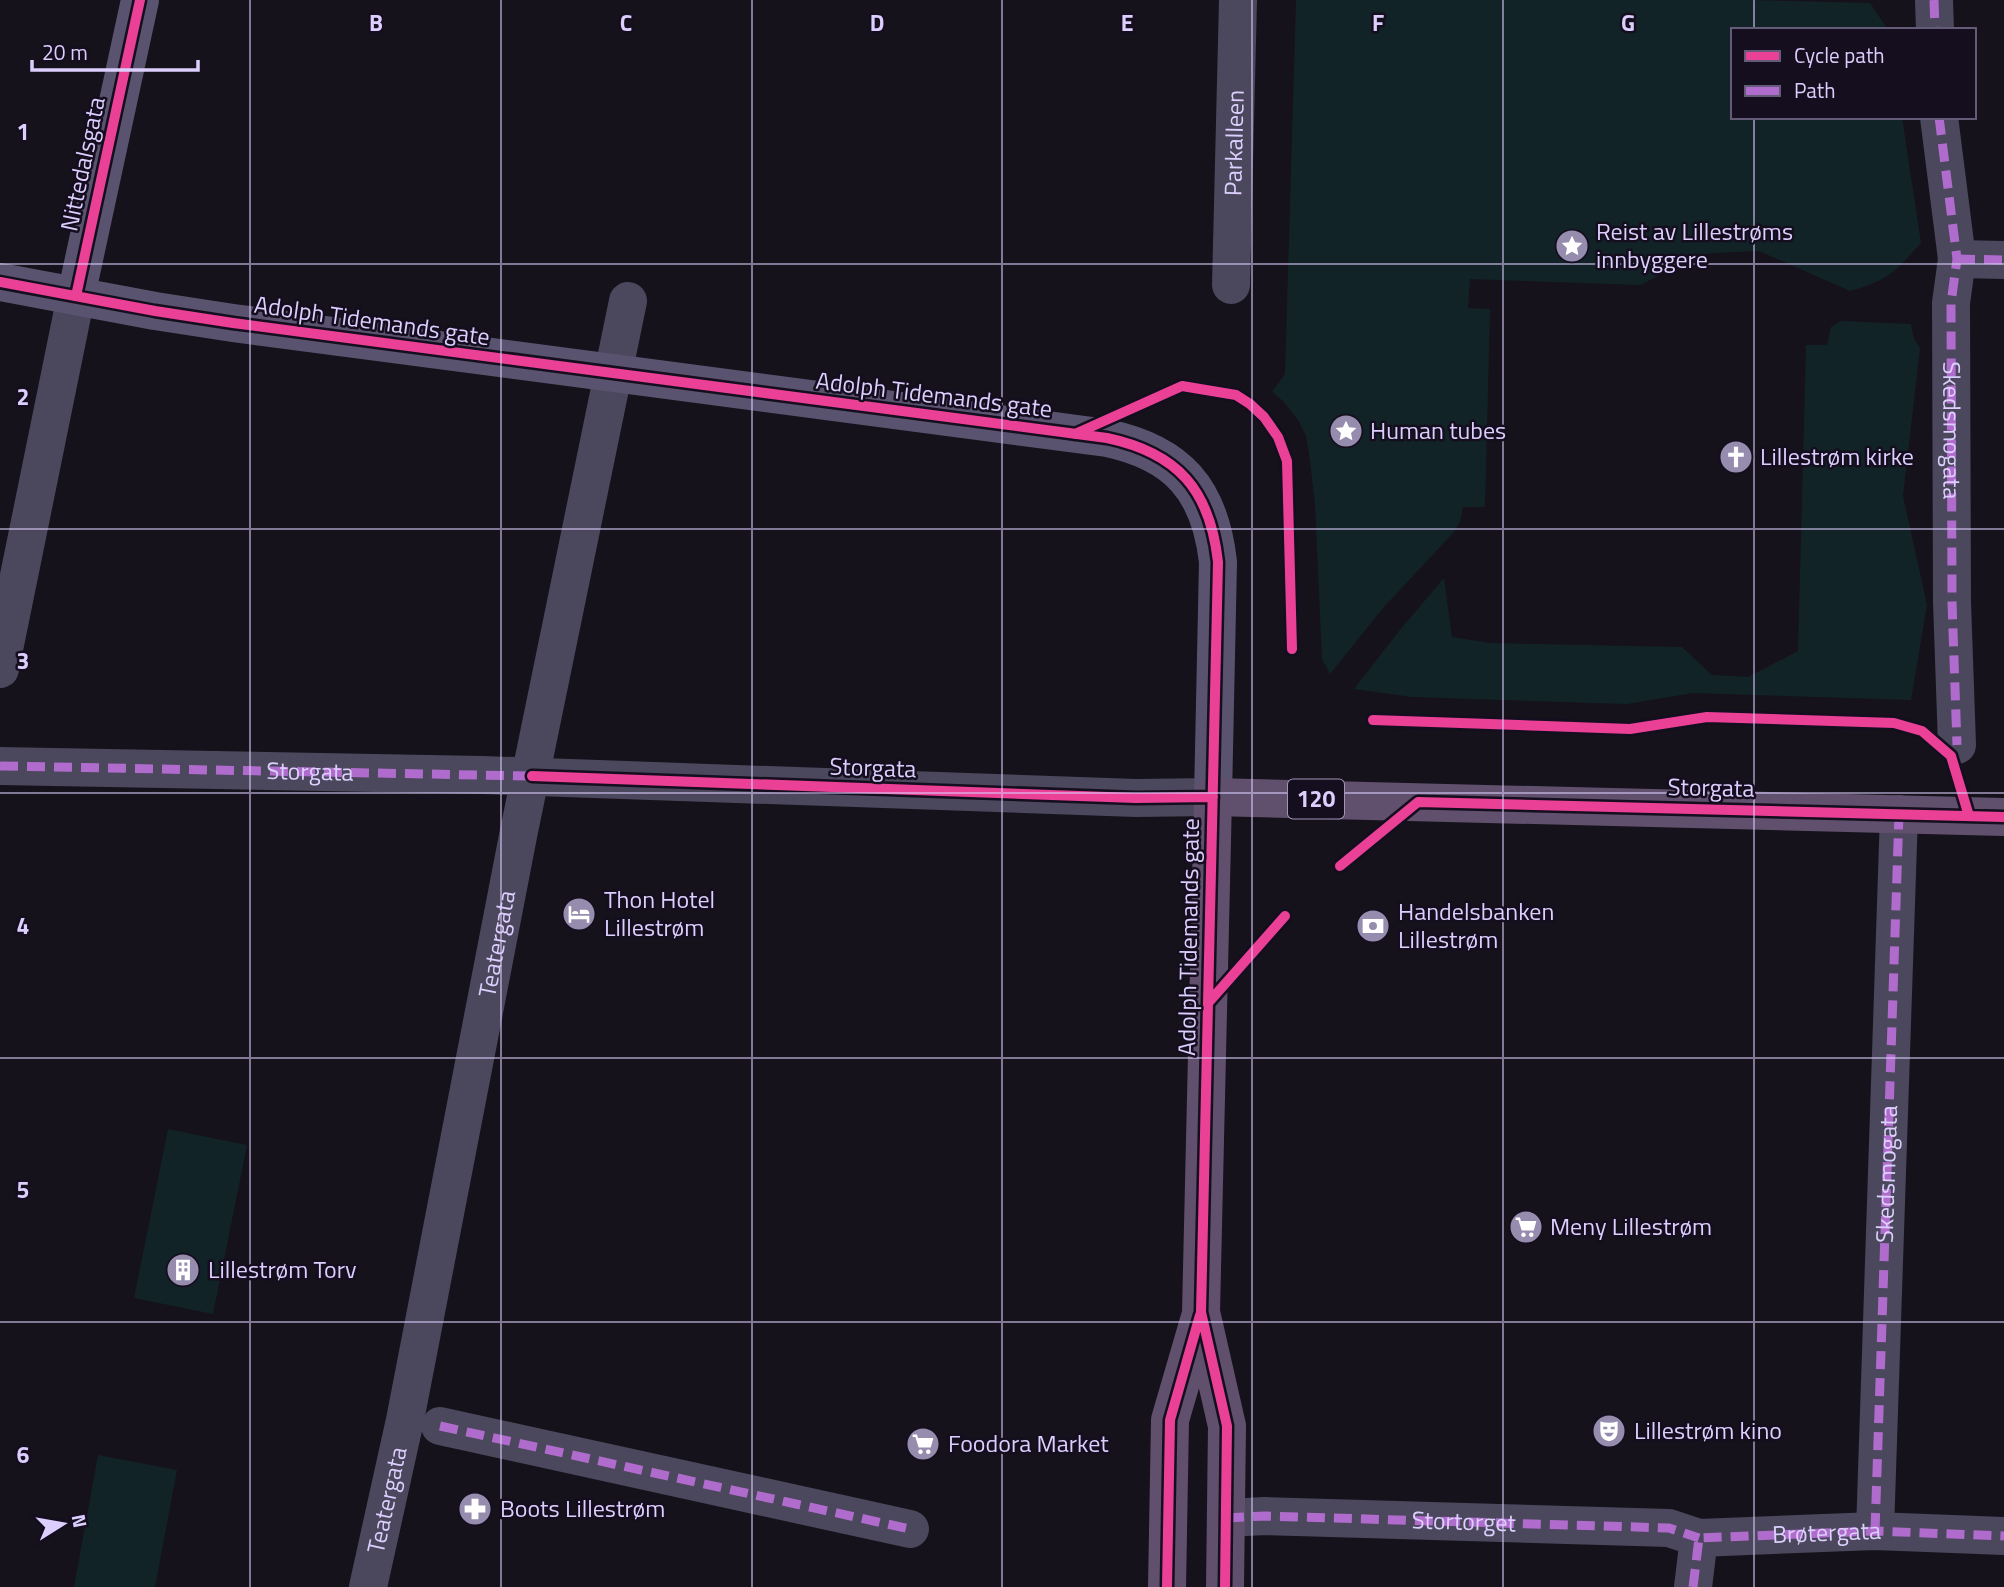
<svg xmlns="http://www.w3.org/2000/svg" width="2004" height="1587" font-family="'Titillium Web',sans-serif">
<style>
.green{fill:#122327}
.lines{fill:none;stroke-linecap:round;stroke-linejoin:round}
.street{stroke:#4b475c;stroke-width:38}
.secondary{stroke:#5a536f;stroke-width:38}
.primary{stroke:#60506d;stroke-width:38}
.quiet{stroke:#b06ccc;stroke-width:9;stroke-dasharray:18 9;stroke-linecap:butt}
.cycleway-casing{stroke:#140e1f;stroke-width:15}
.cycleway{stroke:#ea4096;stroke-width:10}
.grid{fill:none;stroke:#dccefd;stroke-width:2;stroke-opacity:0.55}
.labels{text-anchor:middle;stroke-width:5;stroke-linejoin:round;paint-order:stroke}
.shield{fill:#140e1f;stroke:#a094ba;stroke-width:2}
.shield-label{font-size:23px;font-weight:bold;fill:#dccefd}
.street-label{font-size:24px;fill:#dccefd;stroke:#140e1f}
.poi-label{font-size:24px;fill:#dccefd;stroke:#140e1f;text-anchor:start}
.grid-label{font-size:23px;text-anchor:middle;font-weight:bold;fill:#dccefd;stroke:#140e1f;stroke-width:5;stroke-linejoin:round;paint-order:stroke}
</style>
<rect width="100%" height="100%" fill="#15121b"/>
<path class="green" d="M 1296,0 L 1748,0 L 1870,3 L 1888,30 L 1733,30 L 1733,117 L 1902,117 L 1921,243 C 1896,271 1888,281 1850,291 L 1759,251 L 1712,253 L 1693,257 L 1641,285 L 1470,279 L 1468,308 L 1490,309 L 1485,507 L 1463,507 L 1460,522 L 1454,532 L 1383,608 L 1330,674 L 1322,659 L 1315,504 L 1309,453 L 1306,436 L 1298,420 L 1283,401 L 1272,392 L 1285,374 Z
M 1841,321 L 1911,324 L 1914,339 L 1920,348 L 1903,496 L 1927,605 L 1911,700 L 1693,693 L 1627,704 L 1412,697 L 1354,689 L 1399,631 L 1444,578 L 1452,637 L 1490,643 L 1682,647 L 1712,675 L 1748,677 L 1798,651 L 1806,345 L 1827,345 L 1831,327 Z
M 168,1129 L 247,1145 L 213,1314 L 134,1298 Z
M 98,1455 L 177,1470 L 155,1587 L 74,1587 Z"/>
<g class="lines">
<g class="street">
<path d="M 1934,0 L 1935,30"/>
<path d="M 1939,117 L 1957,259 L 1951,303 L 1952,602 L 1957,745"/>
<path d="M 1957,259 L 2004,260"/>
<path id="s1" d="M 1231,285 L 1238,0"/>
<path d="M 0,669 L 76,296"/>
<path d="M 0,766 L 483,775 L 1136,798 L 1213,797"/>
<path d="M 440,1426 L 910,1529"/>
<path id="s2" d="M 1226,1518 L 1265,1516 L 1669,1528 L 1699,1538"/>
<path id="s3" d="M 1875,1531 L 1899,814"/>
<path id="s4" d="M 368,1587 L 405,1420 L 518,836 L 628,301"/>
<path id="s5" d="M 1693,1587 L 1699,1538 L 1875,1531 L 2004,1536"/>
</g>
<path class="secondary" d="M 0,282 L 155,311 L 233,323 L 1107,438 C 1178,453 1210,490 1218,562 L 1213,797
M 76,296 L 140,0"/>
<path class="primary" d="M 1167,1587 L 1170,1420 L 1200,1317
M 1225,1587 L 1227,1426 L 1201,1312 L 1213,797 L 2004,817"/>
<g class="quiet">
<path d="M 1934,0 L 1935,30"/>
<path id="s6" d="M 1939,117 L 1957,259 L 1951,303 L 1952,602 L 1957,745"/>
<path d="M 1957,259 L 2004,260"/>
<path id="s7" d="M 0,766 L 532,776"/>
<path d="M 440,1426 L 910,1529"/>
<path d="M 1226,1518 L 1265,1516 L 1669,1528 L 1699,1538"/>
<path d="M 1875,1531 L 1899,814"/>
<path d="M 1693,1587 L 1699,1538 L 1875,1531 L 2004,1536"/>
</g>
<defs>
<path id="cycleway" d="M 0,282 L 155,311 L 233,323 L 1107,438 C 1178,453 1210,490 1218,562 L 1201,1312 L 1227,1426 L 1225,1587
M 76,296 L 140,0
M 1075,434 L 1182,386 L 1236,395 L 1250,404 L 1264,417 L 1278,437 L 1287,461 L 1292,649
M 1373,720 L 1630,729 L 1707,717 L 1894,723 L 1922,731 L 1951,756 L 1969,816
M 532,776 L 1136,798 L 1213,797
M 1340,866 L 1418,802 L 2004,817
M 1209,1002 L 1285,916
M 1167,1587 L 1170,1420 L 1200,1315"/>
</defs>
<use href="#cycleway" class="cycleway-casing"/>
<use href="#cycleway" class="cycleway"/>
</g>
<path class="grid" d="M 250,0 L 250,1587M 501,0 L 501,1587M 752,0 L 752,1587M 1002,0 L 1002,1587M 1252,0 L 1252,1587M 1503,0 L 1503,1587M 1754,0 L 1754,30M 1754,117 L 1754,1587M 0,264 L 2004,264M 0,529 L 2004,529M 0,793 L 2004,793M 0,1058 L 2004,1058M 0,1322 L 2004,1322"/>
<defs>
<symbol id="sight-disc" viewBox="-11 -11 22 22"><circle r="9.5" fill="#968cae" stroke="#140e1f"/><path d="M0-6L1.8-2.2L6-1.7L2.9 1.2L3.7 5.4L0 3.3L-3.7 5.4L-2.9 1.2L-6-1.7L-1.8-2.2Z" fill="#fff"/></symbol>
<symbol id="church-disc" viewBox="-11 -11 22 22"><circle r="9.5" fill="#968cae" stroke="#140e1f"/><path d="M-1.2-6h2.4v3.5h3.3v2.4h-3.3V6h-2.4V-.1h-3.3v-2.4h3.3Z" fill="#fff"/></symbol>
<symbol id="hotel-disc" viewBox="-11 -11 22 22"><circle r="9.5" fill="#968cae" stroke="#140e1f"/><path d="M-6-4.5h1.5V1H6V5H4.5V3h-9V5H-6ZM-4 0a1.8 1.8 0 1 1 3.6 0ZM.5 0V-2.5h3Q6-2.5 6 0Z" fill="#fff"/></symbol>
<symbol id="bank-disc" viewBox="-11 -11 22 22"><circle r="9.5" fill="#968cae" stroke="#140e1f"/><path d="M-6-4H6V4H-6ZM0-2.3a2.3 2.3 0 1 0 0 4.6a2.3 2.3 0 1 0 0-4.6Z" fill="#fff"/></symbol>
<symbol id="supermarket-disc" viewBox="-11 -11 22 22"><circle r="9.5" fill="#968cae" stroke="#140e1f"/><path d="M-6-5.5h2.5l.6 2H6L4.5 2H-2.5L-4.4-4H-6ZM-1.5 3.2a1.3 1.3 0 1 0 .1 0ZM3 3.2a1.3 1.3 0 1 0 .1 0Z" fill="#fff"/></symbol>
<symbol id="building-disc" viewBox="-11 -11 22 22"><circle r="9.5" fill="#968cae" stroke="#140e1f"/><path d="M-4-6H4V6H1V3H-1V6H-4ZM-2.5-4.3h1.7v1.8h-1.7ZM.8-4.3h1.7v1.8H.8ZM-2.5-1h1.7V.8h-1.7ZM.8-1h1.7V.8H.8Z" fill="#fff"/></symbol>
<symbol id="theatre-disc" viewBox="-11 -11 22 22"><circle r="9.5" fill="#968cae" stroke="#140e1f"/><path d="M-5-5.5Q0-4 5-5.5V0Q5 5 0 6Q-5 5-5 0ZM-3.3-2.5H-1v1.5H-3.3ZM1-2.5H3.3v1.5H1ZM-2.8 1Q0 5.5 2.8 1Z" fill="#fff"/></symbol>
<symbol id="pharmacy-disc" viewBox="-11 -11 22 22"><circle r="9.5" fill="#968cae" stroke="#140e1f"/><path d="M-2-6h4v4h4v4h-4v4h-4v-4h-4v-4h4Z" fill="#fff"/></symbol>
</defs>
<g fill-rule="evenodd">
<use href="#sight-disc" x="1553" y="227" width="38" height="38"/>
<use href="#sight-disc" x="1327" y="412" width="38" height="38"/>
<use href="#church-disc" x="1717" y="438" width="38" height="38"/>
<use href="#hotel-disc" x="560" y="895" width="38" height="38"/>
<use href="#bank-disc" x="1354" y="907" width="38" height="38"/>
<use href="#supermarket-disc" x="1507" y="1208" width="38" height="38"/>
<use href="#building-disc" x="164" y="1251" width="38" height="38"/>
<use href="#theatre-disc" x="1590" y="1412" width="38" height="38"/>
<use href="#supermarket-disc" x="904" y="1425" width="38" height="38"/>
<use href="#pharmacy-disc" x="456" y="1490" width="38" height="38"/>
</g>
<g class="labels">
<rect class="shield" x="1288" y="779.5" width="56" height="39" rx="5"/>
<g class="shield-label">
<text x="1316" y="807">120</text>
</g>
<g class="street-label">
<text dy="8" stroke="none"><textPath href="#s1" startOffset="142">Parkalleen</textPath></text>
<text transform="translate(83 164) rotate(-78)" y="8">Nittedalsgata</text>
<text transform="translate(372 321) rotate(8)" y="8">Adolph Tidemands gate</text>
<text transform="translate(934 395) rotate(7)" y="8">Adolph Tidemands gate</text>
<text dy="8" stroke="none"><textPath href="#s6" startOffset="315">Skedsmogata</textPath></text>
<text transform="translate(873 768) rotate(2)" y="8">Storgata</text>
<text dy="8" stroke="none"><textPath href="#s7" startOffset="310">Storgata</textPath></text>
<text transform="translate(1711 788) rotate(1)" y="8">Storgata</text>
<text transform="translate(1189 937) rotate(-89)" y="8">Adolph Tidemands gate</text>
<text dy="8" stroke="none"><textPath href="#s4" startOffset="656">Teatergata</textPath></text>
<text dy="8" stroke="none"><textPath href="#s3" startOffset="357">Skedsmogata</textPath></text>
<text dy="8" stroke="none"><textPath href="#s4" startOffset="89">Teatergata</textPath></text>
<text dy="8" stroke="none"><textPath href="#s2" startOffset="238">Stortorget</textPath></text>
<text dy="8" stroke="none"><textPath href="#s5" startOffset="177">Brøtergata</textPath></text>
</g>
<g class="poi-label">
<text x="1596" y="240">Reist av Lillestrøms<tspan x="1596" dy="28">innbyggere</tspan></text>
<text x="1370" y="439">Human tubes</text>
<text x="1760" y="465">Lillestrøm kirke</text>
<text x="604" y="908">Thon Hotel<tspan x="604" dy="28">Lillestrøm</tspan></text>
<text x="1398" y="920">Handelsbanken<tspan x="1398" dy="28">Lillestrøm</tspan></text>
<text x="1550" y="1235">Meny Lillestrøm</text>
<text x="208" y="1278">Lillestrøm Torv</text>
<text x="1634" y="1439">Lillestrøm kino</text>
<text x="948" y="1452">Foodora Market</text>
<text x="500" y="1517">Boots Lillestrøm</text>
</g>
</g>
<g class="grid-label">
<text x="376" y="31">B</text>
<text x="626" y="31">C</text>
<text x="877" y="31">D</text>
<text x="1127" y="31">E</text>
<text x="1378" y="31">F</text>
<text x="1628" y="31">G</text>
<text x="23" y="140">1</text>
<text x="23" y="405">2</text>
<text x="23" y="669">3</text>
<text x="23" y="934">4</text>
<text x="23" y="1198">5</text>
<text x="23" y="1463">6</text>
</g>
<rect x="1731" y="28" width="245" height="91" fill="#140e1f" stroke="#645b78" stroke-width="2"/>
<rect x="1745" y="51" width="35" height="10" fill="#ea4096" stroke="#645b78" stroke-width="2"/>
<text x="1794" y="63" font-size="21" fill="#dccefd">Cycle path</text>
<rect x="1745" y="86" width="35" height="10" fill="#b06ccc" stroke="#645b78" stroke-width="2"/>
<text x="1794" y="98" font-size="21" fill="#dccefd">Path</text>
<g transform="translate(63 1524) rotate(79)" stroke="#140e1f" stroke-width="5" paint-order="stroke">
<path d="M0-5L12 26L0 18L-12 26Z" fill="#dccefd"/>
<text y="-10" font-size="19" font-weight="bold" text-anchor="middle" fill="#dccefd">N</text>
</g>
<path d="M32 60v10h166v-10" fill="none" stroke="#dccefd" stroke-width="3.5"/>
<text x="42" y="60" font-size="21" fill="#dccefd" stroke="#140e1f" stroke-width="5" paint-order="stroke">20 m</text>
</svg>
